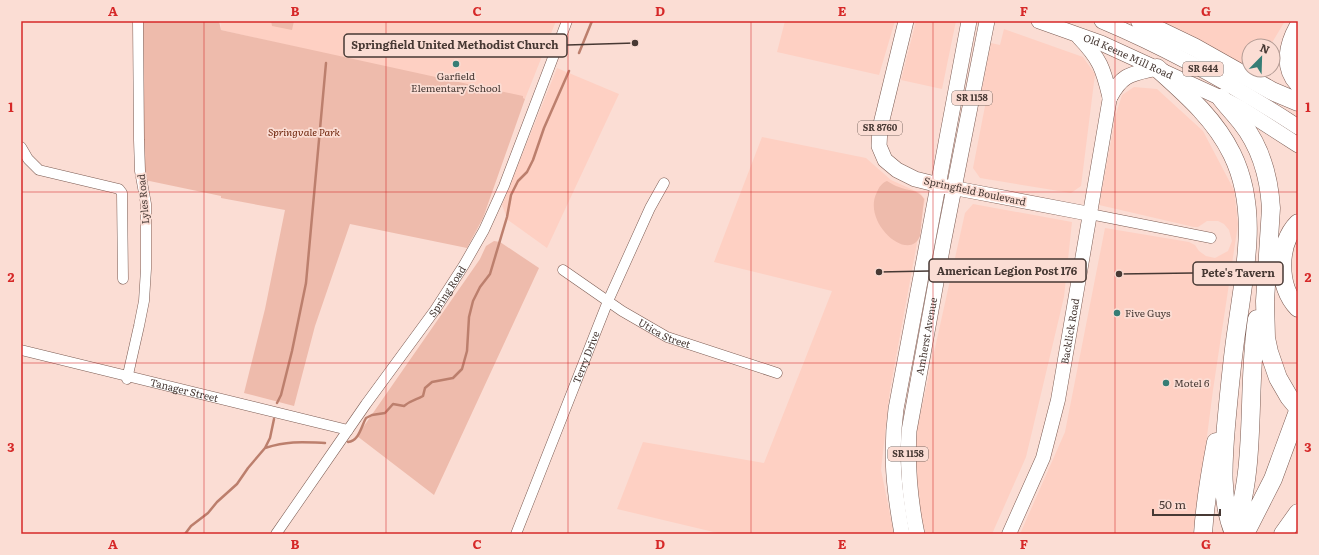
<svg xmlns="http://www.w3.org/2000/svg" width="1319" height="555" font-family="Literata,serif">
<style>
.built{fill:#fed0c3}
.green{fill:#eebbac}
.lines{fill:none;stroke-linecap:round;stroke-linejoin:round}
.stream{stroke:#bc7f6d;stroke-width:2.5}
.minor-casing{stroke:#7c5c53;stroke-width:11}
.secondary-casing{stroke:#7c5c53;stroke-width:15}
.primary-casing{stroke:#7c5c53;stroke-width:16}
.motorway-casing{stroke:#7c5c53;stroke-width:19}
.minor{stroke:#fff;stroke-width:10}
.secondary{stroke:#fff;stroke-width:14}
.primary{stroke:#fff;stroke-width:15}
.motorway{stroke:#fff;stroke-width:18}
.grid{fill:none;stroke:#d62828;stroke-width:1;stroke-opacity:0.55}
.poi-dot{fill:#367d75;stroke:#fbddd4;stroke-width:1.5}
.labels{text-anchor:middle;stroke-width:3.5;stroke-linejoin:round;paint-order:stroke}
.shield{fill:#fbddd4;stroke:#7d6a64;stroke-width:1}
.shield-label{font-size:9px;font-weight:bold;fill:#473934}
.street-label{font-size:10px;fill:#473934;stroke:#fbddd4}
.poi-label{font-size:10px;fill:#473934;stroke:#fbddd4;text-anchor:start}
.park-label{font-size:10px;font-style:italic;fill:#6e240b;stroke:#fbddd4}
.leader{fill:none;stroke:#473934;stroke-width:1.5}
.callout-dot{fill:#473934;stroke:#fbddd4;stroke-width:1.5}
.callout{fill:#fbddd4;stroke:#473934;stroke-width:1.5}
.callout-label{font-size:11px;text-anchor:middle;font-weight:bold;fill:#473934}
.neatline{fill:none;stroke:#d62828;stroke-width:1.5}
.grid-label{font-size:13px;text-anchor:middle;font-weight:bold;fill:#d62828}
</style>
<rect width="100%" height="100%" fill="#fbddd4"/>
<path class="built" d="M 220,21 L 556,21 L 525,99 L 221,30 Z
M 785,21 L 895,21 L 879,75 L 777,52 Z
M 916,21 L 956,21 L 942,89 L 901,80 Z
M 1156,21 L 1285,21 L 1270,46 L 1249,46 L 1249,68 Z
M 1004,29 L 1083,57 L 1095,74 L 1081,186 L 1071,193 L 980,178 L 973,168 L 986,101 L 980,99 L 991,43 L 1000,45 Z
M 557,68 L 619,94 L 547,248 L 508,220 L 502,205 Z
M 1134,87 L 1157,89 L 1203,131 L 1234,190 L 1238,224 L 1213,390 L 1196,521 L 1192,534 L 1020,534 L 1065,432 L 1105,228 L 1189,242 L 1195,245 L 1199,251 L 1206,256 L 1215,258 L 1228,251 L 1232,241 L 1229,230 L 1224,224 L 1218,221 L 1207,221 L 1198,227 L 1194,227 L 1099,205 L 1116,114 L 1122,95 Z
M 762,137 L 866,158 L 891,180 L 920,193 L 925,199 L 890,390 L 881,470 L 894,534 L 722,534 L 617,509 L 643,442 L 764,463 L 832,291 L 714,262 Z
M 973,204 L 1072,222 L 1064,297 L 1026,457 L 992,534 L 925,534 L 921,519 L 916,467 L 917,429 L 965,213 Z"/>
<path class="green" d="M 139,21 L 219,21 L 221,30 L 523,96 L 523,98 L 525,99 L 483,218 L 467,248 L 350,224 L 315,326 L 294,406 L 244,393 L 265,309 L 285,210 L 221,198 L 221,196 L 140,179 Z
M 271,21 L 294,21 L 292,30 L 272,26 Z
M 887,181 C 891,183 895,186 899,187 C 908,191 918,189 924,199 L 920,236 C 909,264 861,222 877,192 C 879,187 882,183 887,181 Z
M 494,241 L 500,242 L 539,268 L 434,495 L 357,436 L 480,259 L 486,246 Z"/>
<g class="lines">
<path class="stream" d="M 579,53 L 592,21
M 277,403 L 281,395 L 292,351 L 306,283 L 326,63
M 348,442 C 359,441 361,427 366,418 L 372,415 L 385,413 L 393,404 L 404,406 C 411,400 416,400 423,396 L 425,388 L 432,382 L 453,378 L 462,369 L 467,351 L 469,317 L 473,301 L 480,287 L 490,274 L 507,217 L 511,195 L 518,181 L 527,172 L 533,160 L 544,128 L 569,71
M 265,448 C 288,441 301,442 325,443
M 185,534 L 191,526 L 208,513 L 217,502 L 237,484 L 248,468 L 265,448 L 270,438 L 274,419"/>
<defs>
<g id="minor">
<path d="M 21,147 L 28,159 L 39,170 L 119,189 L 122,193 L 123,279"/>
<path d="M 1090,214 L 1211,238"/>
<path id="s1" d="M 563,270 L 622,311 L 667,337 L 777,373"/>
<path id="s2" d="M 21,350 L 348,430"/>
<path d="M 127,379 L 139,326 L 144,301 L 146,269 L 146,204 L 140,171 L 139,140 L 138,21"/>
<path id="s3" d="M 276,534 L 366,404 L 435,310 L 464,265 L 484,230 L 504,186 L 567,21"/>
<path id="s4" d="M 516,534 L 608,301 L 650,208 L 664,183"/>
</g>
<g id="secondary">
<path d="M 954,188 L 1090,214"/>
<path id="s5" d="M 1009,534 L 1043,458 L 1058,400 L 1110,97"/>
</g>
<g id="primary">
<path d="M 906,21 L 880,128 L 879,146 L 885,160 L 897,170 L 915,179 L 947,187"/>
<path id="s6" d="M 1039,21 L 1101,43 L 1221,98 L 1242,109 L 1298,145"/>
<path d="M 1102,21 C 1171,50 1235,86 1298,127"/>
<path d="M 1079,37 C 1100,59 1103,68 1110,97"/>
<path d="M 1110,97 C 1123,73 1132,74 1157,68"/>
<path d="M 902,534 C 894,490 890,454 896,409 L 969,21"/>
<path id="s7" d="M 917,534 C 910,500 907,466 909,431 L 943,244 L 987,21"/>
</g>
<path id="motorway" d="M 1140,21 L 1194,47 L 1272,91 L 1298,102
M 1298,27 C 1288,45 1283,67 1298,83
M 1157,68 C 1186,94 1215,119 1232,154 C 1259,209 1245,269 1237,327 C 1232,360 1229,393 1226,426 C 1223,462 1220,499 1234,534
M 1221,98 C 1227,106 1234,113 1241,122 C 1261,147 1269,176 1271,208 L 1265,301 L 1266,338 L 1269,352 L 1278,378 L 1289,397 L 1298,408
M 1298,223 C 1277,244 1277,287 1298,308
M 1203,534 C 1205,503 1210,473 1216,442
M 1233,534 C 1258,466 1246,390 1257,319
M 1245,534 L 1273,479 L 1298,411
M 1283,534 L 1298,513"/>
</defs>
<use href="#minor" class="minor-casing"/>
<use href="#secondary" class="secondary-casing"/>
<use href="#primary" class="primary-casing"/>
<use href="#motorway" class="motorway-casing"/>
<use href="#minor" class="minor"/>
<use href="#secondary" class="secondary"/>
<use href="#primary" class="primary"/>
<use href="#motorway" class="motorway"/>
</g>
<path class="grid" d="M 204,21 L 204,534M 386,21 L 386,534M 568,21 L 568,534M 751,21 L 751,534M 933,21 L 933,534M 1115,21 L 1115,534M 21,192 L 1298,192M 21,363 L 1298,363"/>
<g class="poi-dot">
<circle cx="456" cy="64" r="4"/>
<circle cx="1117" cy="313" r="4"/>
<circle cx="1166" cy="383" r="4"/>
</g>
<g class="labels">
<g class="shield">
<rect x="1183" y="62" width="40" height="14" rx="3"/>
<rect x="952" y="91" width="40" height="14" rx="3"/>
<rect x="858" y="121" width="44" height="14" rx="3"/>
<rect x="888" y="447" width="40" height="14" rx="3"/>
</g>
<g class="shield-label">
<text x="1203" y="72">SR 644</text>
<text x="972" y="101">SR 1158</text>
<text x="880" y="131">SR 8760</text>
<text x="908" y="457">SR 1158</text>
</g>
<g class="street-label">
<text dy="4" stroke="none"><textPath href="#s6" startOffset="96">Old Keene Mill Road</textPath></text>
<text transform="translate(975 191) rotate(12)" y="4">Springfield Boulevard</text>
<text transform="translate(143 199) rotate(-95)" y="4">Lyles Road</text>
<text dy="4" stroke="none"><textPath href="#s3" startOffset="297">Spring Road</textPath></text>
<text dy="4" stroke="none"><textPath href="#s5" startOffset="213">Backlick Road</textPath></text>
<text dy="4" stroke="none"><textPath href="#s1" startOffset="120">Utica Street</textPath></text>
<text dy="4" stroke="none"><textPath href="#s7" startOffset="200">Amherst Avenue</textPath></text>
<text dy="4" stroke="none"><textPath href="#s4" startOffset="190">Terry Drive</textPath></text>
<text dy="4" stroke="none"><textPath href="#s2" startOffset="168">Tanager Street</textPath></text>
</g>
<g class="poi-label">
<text x="456" y="80" text-anchor="middle">Garfield<tspan x="456" dy="12">Elementary School</tspan></text>
<text x="1125" y="317">Five Guys</text>
<text x="1174" y="387">Motel 6</text>
</g>
<g class="park-label">
<text x="304" y="136">Springvale Park</text>
</g>
</g>
<path class="leader" d="M635 43L567 45M879 272L929 271M1119 274L1193 273"/>
<g class="callout-dot">
<circle cx="635" cy="43" r="4"/>
<circle cx="879" cy="272" r="4"/>
<circle cx="1119" cy="274" r="4"/>
</g>
<g class="callout">
<rect x="344" y="34" width="223" height="23" rx="4"/>
<rect x="929" y="259" width="157" height="23" rx="4"/>
<rect x="1193" y="262" width="90" height="23" rx="4"/>
</g>
<g class="callout-label">
<text x="455" y="49">Springfield United Methodist Church</text>
<text x="1007" y="275">American Legion Post 176</text>
<text x="1238" y="277">Pete's Tavern</text>
</g>
<rect width="1319" height="555" fill="none" stroke="#fbddd4" stroke-width="44"/>
<g transform="translate(1261 58) rotate(23)"><circle r="19" fill="#fbddd4" stroke="#b39b94"/>
<path d="M0-3L7 15L0 10L-7 15Z" fill="#367d75"/>
<text y="-6" font-size="11" font-weight="bold" text-anchor="middle" fill="#473934">N</text>
</g>
<path d="M1153 509v6h67v-6" fill="none" stroke="#473934" stroke-width="2"/>
<text x="1159" y="509" font-size="12" fill="#473934" stroke="#fbddd4" stroke-width="3" paint-order="stroke">50 m</text>
<rect x="22" y="22" width="1275" height="511" class="neatline"/>
<g class="grid-label">
<text x="113" y="16">A</text>
<text x="295" y="16">B</text>
<text x="477" y="16">C</text>
<text x="660" y="16">D</text>
<text x="842" y="16">E</text>
<text x="1024" y="16">F</text>
<text x="1206" y="16">G</text>
<text x="11" y="112">1</text>
<text x="1308" y="112">1</text>
<text x="11" y="282">2</text>
<text x="1308" y="282">2</text>
<text x="11" y="452">3</text>
<text x="1308" y="452">3</text>
<text x="113" y="549">A</text>
<text x="295" y="549">B</text>
<text x="477" y="549">C</text>
<text x="660" y="549">D</text>
<text x="842" y="549">E</text>
<text x="1024" y="549">F</text>
<text x="1206" y="549">G</text>
</g>
</svg>
